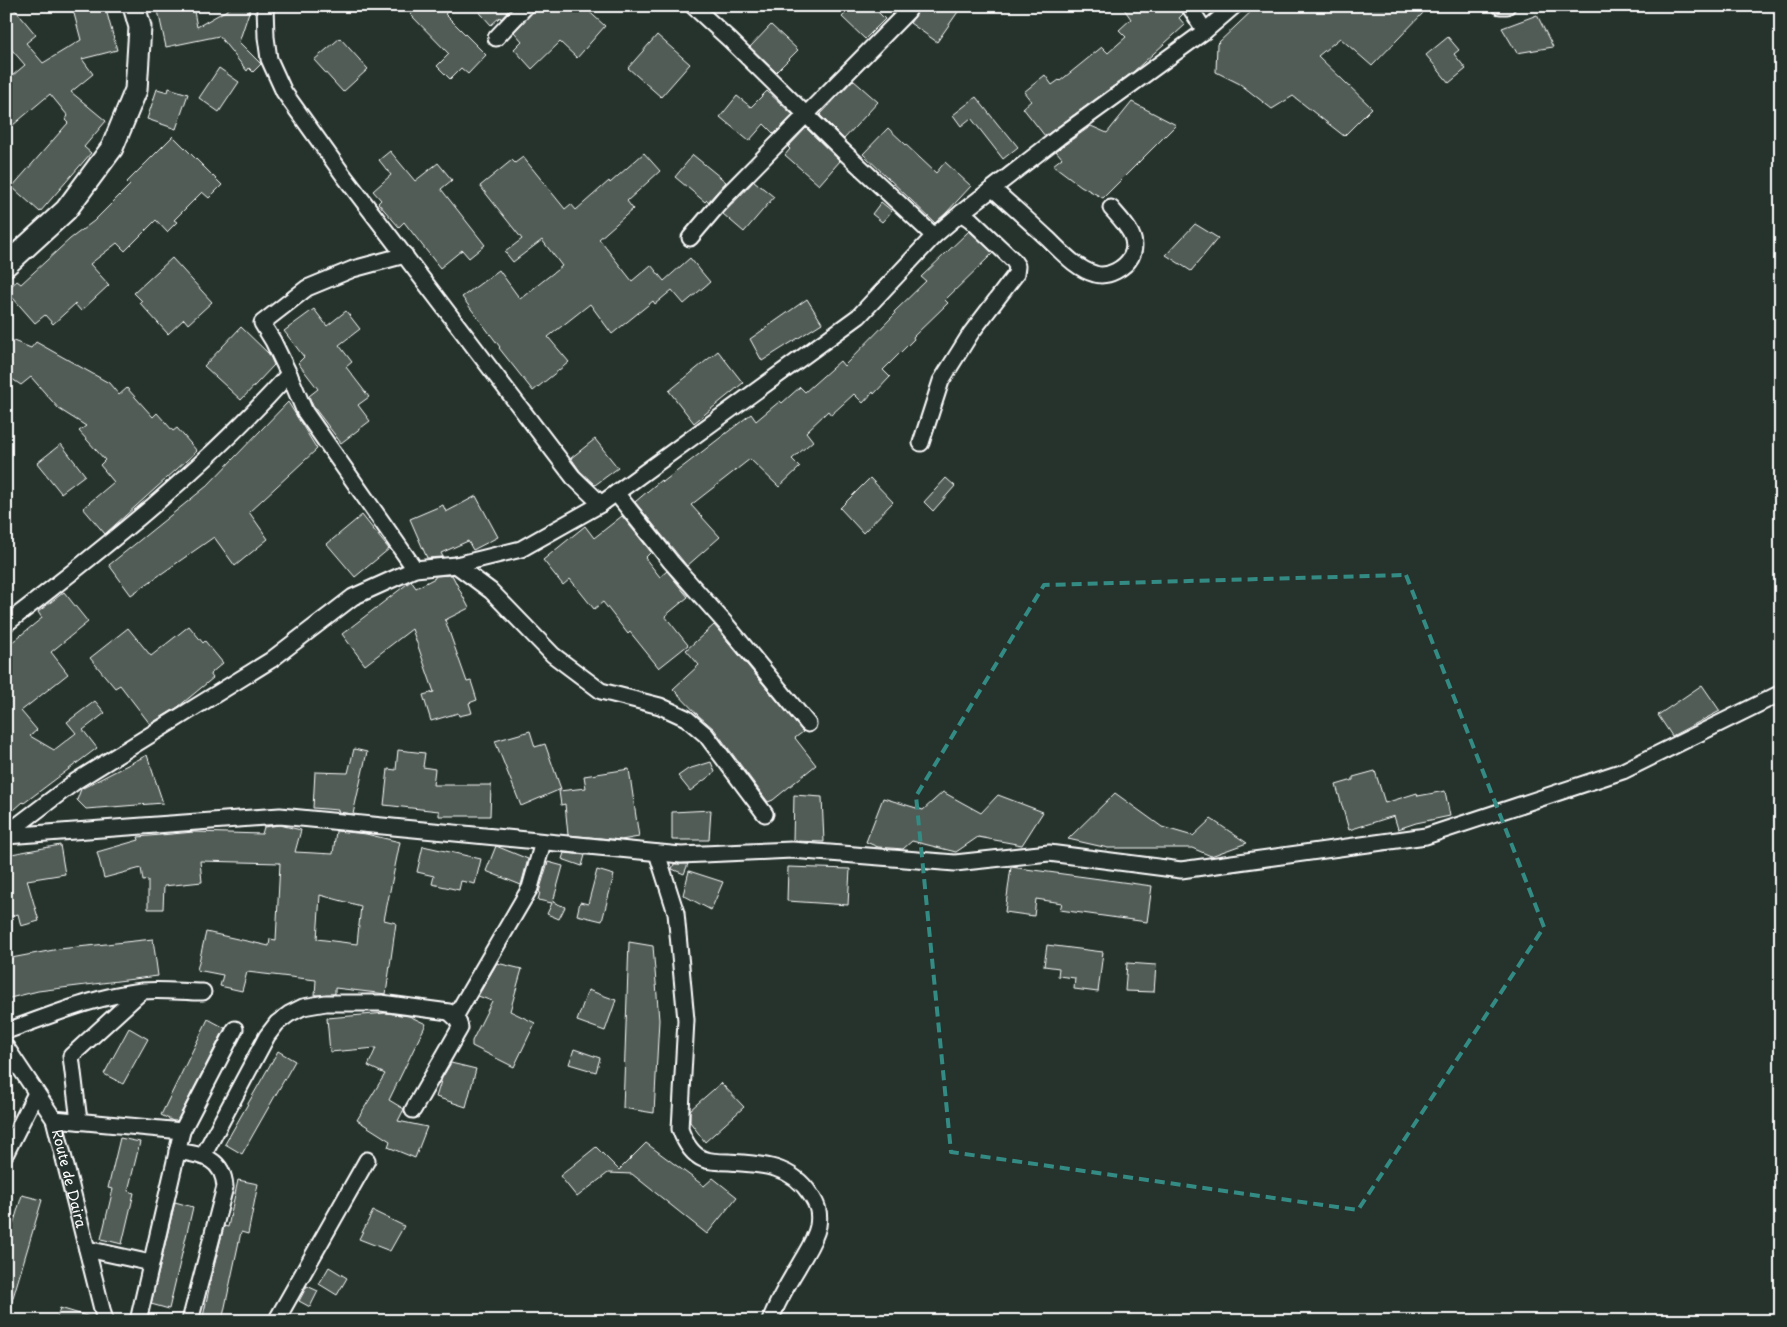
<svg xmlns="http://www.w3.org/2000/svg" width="1787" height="1327" font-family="'Playpen Sans',sans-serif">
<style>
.building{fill:#515c57;stroke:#fff;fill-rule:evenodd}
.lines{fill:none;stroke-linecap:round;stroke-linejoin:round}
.street-casing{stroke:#fff;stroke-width:19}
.secondary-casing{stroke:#fff;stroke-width:25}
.street{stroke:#26332d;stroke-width:15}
.secondary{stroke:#26332d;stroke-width:21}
.marked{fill:none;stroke:#338b84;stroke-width:4;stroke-dasharray:10 6;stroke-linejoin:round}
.labels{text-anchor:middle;stroke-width:4;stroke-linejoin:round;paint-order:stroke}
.street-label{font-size:14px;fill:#fff;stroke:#26332d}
</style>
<rect width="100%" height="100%" fill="#26332d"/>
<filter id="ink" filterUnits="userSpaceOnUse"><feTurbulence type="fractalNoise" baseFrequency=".02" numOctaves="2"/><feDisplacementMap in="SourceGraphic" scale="10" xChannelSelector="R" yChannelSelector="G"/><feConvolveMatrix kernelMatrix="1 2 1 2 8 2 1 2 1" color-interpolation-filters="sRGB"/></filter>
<g filter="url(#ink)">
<path class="building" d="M 6,6 L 12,6 L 36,35 L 26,43 L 43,63 L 81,40 L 72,6 L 105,6 L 117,50 L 82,59 L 93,74 L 71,92 L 106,121 L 84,147 L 91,153 L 40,212 L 12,187 L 68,123 L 65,120 L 68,116 L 50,94 L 6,131 L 6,81 L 25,65 L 6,43 Z
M 157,6 L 193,6 L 197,27 L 234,6 L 251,6 L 239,42 L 261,64 L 253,72 L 249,68 L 247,71 L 219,36 L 166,47 Z
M 419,6 L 454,6 L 445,14 L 486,55 L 468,74 L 461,68 L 450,79 L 437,66 L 449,54 L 410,14 Z
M 474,6 L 513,6 L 501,19 L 500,17 L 491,25 Z
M 535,6 L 583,6 L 605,26 L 577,58 L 560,42 L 532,69 L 514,49 L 522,41 L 514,32 L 533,12 Z
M 852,6 L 872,6 L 885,19 L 865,39 L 842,17 Z
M 922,6 L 962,6 L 937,42 L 910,23 Z
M 1122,6 L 1180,6 L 1183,14 L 1179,18 L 1185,25 L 1133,72 L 1045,136 L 1023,108 L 1031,101 L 1024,92 L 1045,75 L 1052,85 L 1059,80 L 1060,81 L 1102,47 L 1108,53 L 1126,37 L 1119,30 L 1131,19 Z
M 1257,6 L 1415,6 L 1423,13 L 1372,66 L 1340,38 L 1318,56 L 1372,108 L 1344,136 L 1293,96 L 1272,109 L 1240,84 L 1216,72 L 1217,44 Z
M 1537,15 L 1553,47 L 1517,53 L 1502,28 Z
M 771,25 L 798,50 L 776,72 L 750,47 Z
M 657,35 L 690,64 L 661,97 L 628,68 Z
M 1448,37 L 1459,50 L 1454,54 L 1466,69 L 1449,83 L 1426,55 Z
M 340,38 L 368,69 L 343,92 L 314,60 Z
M 219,68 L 239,82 L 219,112 L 199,98 Z
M 853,80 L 878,102 L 844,139 L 820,115 Z
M 169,88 L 188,94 L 176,129 L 147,119 L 157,89 L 168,92 Z
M 767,91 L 793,115 L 774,134 L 764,124 L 749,141 L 720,117 L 737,96 L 751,107 Z
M 976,97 L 1004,132 L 1005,131 L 1018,147 L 1003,159 L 971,118 L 961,126 L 953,115 Z
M 1132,102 L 1176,125 L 1103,198 L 1081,186 L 1053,165 L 1062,158 L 1056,151 L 1091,126 L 1107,133 Z
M 806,128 L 840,161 L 819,185 L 785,155 L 790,149 L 788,147 Z
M 888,128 L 936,173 L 945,162 L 971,186 L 947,212 L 935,223 L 863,154 Z
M 173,136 L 222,185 L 209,198 L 202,192 L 174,220 L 177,222 L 167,232 L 156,220 L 125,251 L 117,243 L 90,264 L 109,285 L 81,311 L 75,304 L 53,324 L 45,315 L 35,323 L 6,290 L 17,281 L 21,284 L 70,239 L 94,221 L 130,185 L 127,182 Z
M 390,151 L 415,181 L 438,163 L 452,180 L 441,189 L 485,245 L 469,258 L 462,250 L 440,268 L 404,222 L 399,227 L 378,203 L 381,200 L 373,191 L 391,175 L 379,160 Z
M 644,153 L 660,171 L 627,201 L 633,209 L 599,239 L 632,281 L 651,265 L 664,281 L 690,258 L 710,282 L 684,304 L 672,290 L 655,304 L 653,301 L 612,334 L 590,304 L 548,337 L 569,362 L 533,391 L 499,348 L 500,347 L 462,297 L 499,270 L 520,299 L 562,266 L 542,240 L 513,262 L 505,252 L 522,239 L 480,186 L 512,160 L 515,163 L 523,157 L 565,209 L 571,204 L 576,210 L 609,181 L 610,183 Z
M 693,155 L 726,182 L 708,202 L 707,200 L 705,202 L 675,177 Z
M 754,181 L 774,197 L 744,232 L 723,214 Z
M 881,202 L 892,211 L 882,222 L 872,214 Z
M 1195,224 L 1218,238 L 1191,271 L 1166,255 Z
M 969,231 L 993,253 L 945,300 L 948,303 L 913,337 L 914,339 L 883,370 L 890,377 L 874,394 L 873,392 L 863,403 L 854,394 L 831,415 L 828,411 L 806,432 L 813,441 L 792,459 L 800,467 L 779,487 L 750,459 L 691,505 L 720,537 L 687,566 L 635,502 L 661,480 L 663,482 L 751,414 L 756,421 L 780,401 L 782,403 L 800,387 L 805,392 L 840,361 L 844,366 L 895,314 L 894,312 L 926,281 L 921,277 Z
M 172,258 L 212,302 L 188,324 L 184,319 L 168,334 L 140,303 L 142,301 L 134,293 Z
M 807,299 L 822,323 L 762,361 L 750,339 Z
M 314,309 L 327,326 L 346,311 L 360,329 L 339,345 L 352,362 L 346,367 L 369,397 L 358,405 L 370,421 L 341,443 L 313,406 L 309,396 L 318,389 L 298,363 L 304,357 L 284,331 Z
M 241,327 L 269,354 L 274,365 L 241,400 L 204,366 Z
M 6,338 L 31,348 L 36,342 L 109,383 L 119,395 L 127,388 L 153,417 L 157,413 L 173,431 L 177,428 L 197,451 L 105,534 L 83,508 L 114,482 L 100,465 L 105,460 L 79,431 L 86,426 L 59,409 L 31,377 L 21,385 L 6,375 Z
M 718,351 L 743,383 L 694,423 L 669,391 Z
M 288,402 L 317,449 L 249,512 L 268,539 L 235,566 L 214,537 L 131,595 L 109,565 L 207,486 Z
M 595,439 L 618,468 L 595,485 L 580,471 L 571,458 Z
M 61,444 L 85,475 L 61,493 L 37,463 Z
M 870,478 L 893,502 L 863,533 L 840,508 Z
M 946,478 L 955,486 L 933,511 L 924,502 Z
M 476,496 L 498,537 L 473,550 L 468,541 L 441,553 L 443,557 L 427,558 L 410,519 L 443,505 L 446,512 Z
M 362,515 L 389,549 L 355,577 L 327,544 Z
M 622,516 L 651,552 L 645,558 L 660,577 L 667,571 L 688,597 L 665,616 L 688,645 L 659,668 L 630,632 L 628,634 L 603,602 L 594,609 L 570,579 L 563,585 L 543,560 L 585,526 L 594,538 Z
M 452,575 L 469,608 L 445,620 L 467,682 L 471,681 L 477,700 L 469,703 L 472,713 L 459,716 L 458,713 L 431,721 L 423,695 L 434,692 L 412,629 L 365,665 L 342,634 L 411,581 L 416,588 L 435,578 L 435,576 Z
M 64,592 L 88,622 L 51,652 L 68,674 L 21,711 L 37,730 L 30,736 L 54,750 L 76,733 L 67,722 L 95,701 L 105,713 L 83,730 L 97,748 L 24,803 L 23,802 L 6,817 L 6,647 L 42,618 L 38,612 Z
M 714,625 L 803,732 L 795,738 L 816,765 L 773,800 L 768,802 L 714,729 L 699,716 L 673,689 L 699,665 L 686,650 Z
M 189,626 L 203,643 L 205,641 L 223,663 L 210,674 L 213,678 L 178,707 L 150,724 L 120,685 L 115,688 L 90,658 L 128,628 L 151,656 Z
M 1702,685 L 1720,711 L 1672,736 L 1658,715 Z
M 530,731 L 535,747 L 545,744 L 561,789 L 521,806 L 495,741 Z
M 354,749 L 367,752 L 353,814 L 338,812 L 338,810 L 313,808 L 315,772 L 348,773 Z
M 398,750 L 425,753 L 423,767 L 435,769 L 433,785 L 491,785 L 490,816 L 439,816 L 439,811 L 384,805 L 388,769 L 396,770 Z
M 147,755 L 163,803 L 86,809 L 77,800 L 81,789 Z
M 711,762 L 715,772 L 690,791 L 678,776 L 688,769 Z
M 629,769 L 639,837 L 621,840 L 568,835 L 565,804 L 561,805 L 559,791 L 586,788 L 584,776 Z
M 1375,771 L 1385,803 L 1417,793 L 1418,796 L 1445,791 L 1450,816 L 1416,823 L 1398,829 L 1394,816 L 1349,830 L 1336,785 L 1353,780 L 1353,777 Z
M 943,792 L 981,813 L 998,795 L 1043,812 L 1022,845 L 978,837 L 956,852 L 912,841 L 903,849 L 878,847 L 866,842 L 883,798 L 923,810 Z
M 1115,793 L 1162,827 L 1193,836 L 1211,819 L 1247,843 L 1211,856 L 1192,848 L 1108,848 L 1068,839 Z
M 794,795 L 822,797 L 824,842 L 793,841 Z
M 711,810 L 709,840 L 672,840 L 672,812 Z
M 280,825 L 301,830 L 295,852 L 333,854 L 336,831 L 366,834 L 400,842 L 384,920 L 396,923 L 386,994 L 335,988 L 335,994 L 315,995 L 316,980 L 247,972 L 242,991 L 220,986 L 223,975 L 197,970 L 206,932 L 269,946 L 270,939 L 276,940 L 280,863 L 200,861 L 202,882 L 164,886 L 163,909 L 148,909 L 148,880 L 143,881 L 141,868 L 104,878 L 97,852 L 139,840 L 138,837 L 194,832 L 262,834 L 264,827 ZM 320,895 L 361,906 L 357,944 L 317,939 Z
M 60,845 L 65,874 L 27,880 L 39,921 L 21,926 L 18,914 L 6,918 L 6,855 Z
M 423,846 L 481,859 L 475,884 L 461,881 L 459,890 L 432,884 L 434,876 L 417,872 Z
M 496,846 L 528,859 L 521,885 L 486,871 Z
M 564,853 L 585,855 L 582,866 L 562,859 Z
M 548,862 L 563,866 L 553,902 L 565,907 L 559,919 L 547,914 L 552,903 L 538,900 L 540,892 L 539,892 Z
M 674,864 L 688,864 L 684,874 L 672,869 Z
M 788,867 L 850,869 L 848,905 L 787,901 Z
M 1011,867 L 1152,886 L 1147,922 L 1060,910 L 1062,903 L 1036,899 L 1034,916 L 1005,912 Z
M 597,870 L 614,875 L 602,921 L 577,915 L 580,902 L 588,904 Z
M 689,871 L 723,882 L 711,910 L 683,895 Z
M 153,939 L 158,976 L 38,991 L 6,999 L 6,959 L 59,949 Z
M 629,942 L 653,946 L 659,1020 L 654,1113 L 623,1108 Z
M 1047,945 L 1103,952 L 1098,992 L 1074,989 L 1075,978 L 1058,976 L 1059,968 L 1044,966 Z
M 497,963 L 522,969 L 510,1011 L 535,1023 L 514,1067 L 472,1046 L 472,1041 L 492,1001 L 478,996 Z
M 1127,963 L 1156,965 L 1154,992 L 1125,991 Z
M 588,990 L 616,1000 L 605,1031 L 577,1021 Z
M 386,1013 L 409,1016 L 426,1024 L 389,1100 L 404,1109 L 398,1121 L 427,1127 L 415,1158 L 388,1147 L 390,1141 L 357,1120 L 385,1074 L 368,1066 L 376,1048 L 330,1052 L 327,1018 Z
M 208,1019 L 225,1028 L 177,1121 L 173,1121 L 161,1115 Z
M 129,1028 L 148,1039 L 123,1084 L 104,1074 Z
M 574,1049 L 600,1058 L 596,1072 L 569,1064 Z
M 278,1051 L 295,1061 L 242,1154 L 225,1144 Z
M 451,1063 L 476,1069 L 466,1107 L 436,1097 L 442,1078 Z
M 721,1083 L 744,1107 L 705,1142 L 690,1122 L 690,1110 Z
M 120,1138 L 140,1142 L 128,1191 L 134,1193 L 122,1244 L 101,1239 L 113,1189 L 108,1188 Z
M 646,1143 L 704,1186 L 713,1178 L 737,1197 L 707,1234 L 632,1174 L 608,1173 L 577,1197 L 560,1176 L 596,1147 L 619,1170 Z
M 238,1180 L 258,1184 L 248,1234 L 241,1232 L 222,1321 L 202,1321 L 213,1271 L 224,1226 L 228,1227 Z
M 22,1195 L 42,1200 L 9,1311 L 6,1311 L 6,1248 Z
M 175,1202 L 193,1207 L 169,1309 L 151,1304 Z
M 373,1211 L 404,1226 L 390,1251 L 359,1239 Z
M 329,1267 L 347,1278 L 337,1295 L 319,1284 Z
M 307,1286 L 318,1291 L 310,1307 L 299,1301 Z
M 60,1308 L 93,1318 L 93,1321 L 56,1321 Z"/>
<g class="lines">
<defs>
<g id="street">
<path d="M 265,6 L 266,37 L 269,59 L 284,92 L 344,176 L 573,477 L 601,504"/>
<path d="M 693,6 L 730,40 L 842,150 L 934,236"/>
<path d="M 1189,6 L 1205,31"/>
<path d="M 1500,6 L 1507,6"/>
<path d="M 496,38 L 526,6"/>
<path d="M 993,189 C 1011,205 1029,221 1047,238 C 1060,250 1076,269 1095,274 C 1108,278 1125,268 1131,257 C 1141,238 1123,222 1111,208"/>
<path d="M 690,238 L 724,198 L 908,11"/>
<path d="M 289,374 L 305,412 L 415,569"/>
<path d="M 921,443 L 941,381 L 971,333 L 1016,274 L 1017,266 L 1013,260 L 971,220 L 961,213"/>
<path d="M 616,493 L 671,562 L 725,623 L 808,724"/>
<path d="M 456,565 L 491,591 L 553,655 L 601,691 L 660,706 L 686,718 L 706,735 L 765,814"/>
<path d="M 6,624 C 106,547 205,468 289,374 L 273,341 L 262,323 L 307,288 L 353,269 L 405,255"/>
<path d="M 6,834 L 76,781 L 271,660 L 353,597 L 415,569 L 456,565 L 521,549 L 601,504 L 859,316 L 934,236 L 961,213 L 1059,137 L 1205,31 L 1234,6"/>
<path d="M 6,836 L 280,816 L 681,855 L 792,850 L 955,863 L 1049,853 L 1181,870 L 1426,836 L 1623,771 L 1781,693"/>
<path d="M 657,853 L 676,913 L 686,1020 L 680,1129 C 684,1140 691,1154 703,1159 C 710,1162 721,1162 729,1162 C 761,1164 791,1165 810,1194 C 818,1205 820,1213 818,1226 C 815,1241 805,1254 798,1267 C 787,1285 777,1302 770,1321"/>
<path d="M 455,1017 L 530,888 L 543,842"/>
<path d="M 6,1031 C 50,1016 95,996 142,991 C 162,989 183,992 203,992"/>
<path id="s1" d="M 6,1047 L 54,1119 L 105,1321"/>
<path d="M 54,1119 L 182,1131"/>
<path d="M 79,1121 L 71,1056 L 141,992"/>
<path d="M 177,1151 C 201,1155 223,1157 225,1187 L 190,1321"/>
<path d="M 6,1153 L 36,1093"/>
<path d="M 203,1156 L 267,1036 L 277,1023 L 289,1014 L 303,1007 L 326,1003 L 381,1003 L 449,1012 C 455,1017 459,1020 460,1028 L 413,1110"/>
<path d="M 87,1249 L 151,1263"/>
<path d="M 138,1321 L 182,1131 L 235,1029"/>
<path d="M 276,1321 L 367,1160"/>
</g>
<path id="secondary" d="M 6,265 L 66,210 L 112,148 L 136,90 L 140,27 L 134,6"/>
</defs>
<use href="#street" class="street-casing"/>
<use href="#secondary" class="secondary-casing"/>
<use href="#street" class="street"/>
<use href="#secondary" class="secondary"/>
</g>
</g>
<path class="marked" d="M 1406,575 L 1544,927 L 1358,1210 L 951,1152 L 916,796 L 1044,585 Z"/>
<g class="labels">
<g class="street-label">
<text dy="5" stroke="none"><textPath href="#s1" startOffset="148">Route de Daira</textPath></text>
</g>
</g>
<rect width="1787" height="1327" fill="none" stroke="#26332d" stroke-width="25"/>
<rect x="12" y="12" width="1762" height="1302" fill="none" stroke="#fff" stroke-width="2" filter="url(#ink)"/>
</svg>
